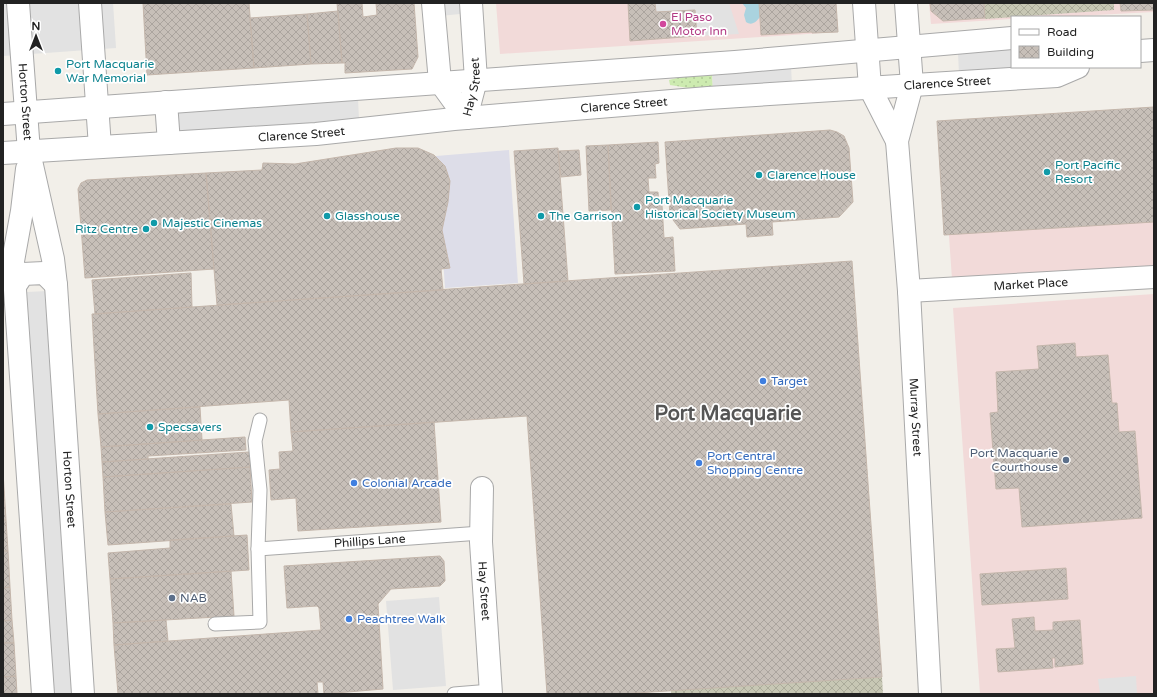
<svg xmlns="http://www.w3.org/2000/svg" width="1157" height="697" font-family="'Varela Round',sans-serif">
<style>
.commercial{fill:#f2dad9}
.construction{fill:url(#construction-cross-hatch)}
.garden{fill:url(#garden-dots)}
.parking{fill:#e2e2e2}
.plaza{fill:#dddde8}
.water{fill:#aad3df}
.building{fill:url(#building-cross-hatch);stroke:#c4b6ab}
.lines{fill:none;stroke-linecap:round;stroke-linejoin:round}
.service-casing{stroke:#a9a9a9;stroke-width:15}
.minor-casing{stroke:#a9a9a9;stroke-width:24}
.service{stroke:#fff;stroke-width:13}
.minor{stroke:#fff;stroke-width:22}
.hotel-dot{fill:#d1479c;stroke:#fff;stroke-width:1.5}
.culture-dot{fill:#0f9aa8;stroke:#fff;stroke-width:1.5}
.shop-dot{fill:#3f7fe0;stroke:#fff;stroke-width:1.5}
.service-dot{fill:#5c6f8a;stroke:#fff;stroke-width:1.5}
.labels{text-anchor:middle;stroke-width:3.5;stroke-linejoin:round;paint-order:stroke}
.hotel-label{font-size:12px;fill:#b23c85;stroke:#fff;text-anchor:start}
.culture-label{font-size:12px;fill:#0d838f;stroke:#fff;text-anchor:start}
.street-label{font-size:12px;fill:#222;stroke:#fff}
.shop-label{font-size:12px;fill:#366cbe;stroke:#fff;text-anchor:start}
.service-label{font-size:12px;fill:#4e5e75;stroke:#fff;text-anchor:end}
.town-label{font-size:20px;font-weight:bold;fill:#555;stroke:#fff}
</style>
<defs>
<pattern id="construction-cross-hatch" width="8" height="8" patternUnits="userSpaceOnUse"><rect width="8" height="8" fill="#c7c7b4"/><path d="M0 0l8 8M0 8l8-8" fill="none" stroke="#abab9a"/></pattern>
<pattern id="garden-dots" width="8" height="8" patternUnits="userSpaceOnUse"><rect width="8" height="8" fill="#cdebb0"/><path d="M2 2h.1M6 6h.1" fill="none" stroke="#b0c997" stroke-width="1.8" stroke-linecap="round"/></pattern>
<pattern id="building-cross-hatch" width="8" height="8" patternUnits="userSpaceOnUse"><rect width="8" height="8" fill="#c7bfb8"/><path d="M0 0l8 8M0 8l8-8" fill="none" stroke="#aba49e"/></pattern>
</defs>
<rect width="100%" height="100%" fill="#f2efe9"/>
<path class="commercial" d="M 496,3 L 836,3 L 838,32 L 500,54 Z
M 929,3 L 1154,3 L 1154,12 L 1056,17 L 1012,17 L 1012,19 L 931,24 Z
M 1154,109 L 1154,266 L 952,279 L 941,122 Z
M 1154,294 L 1154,694 L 980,694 L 953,308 Z"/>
<path class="construction" d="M 984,3 L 1114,3 L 1114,10 L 985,19 Z
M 882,677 L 883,694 L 671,694 L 671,690 Z"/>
<path class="garden" d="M 705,71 L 712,71 L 713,91 L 707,91 L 670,85 L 669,80 Z"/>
<path class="parking" d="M 3,3 L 113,3 L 116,48 L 3,56 Z
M 439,3 L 459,3 L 460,14 L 440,16 Z
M 655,3 L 729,3 L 739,34 L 697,36 L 695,10 L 656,12 Z
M 1012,48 L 1012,67 L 1043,67 L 959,74 L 958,53 Z
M 791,66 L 792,85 L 713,91 L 712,71 Z
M 358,99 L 359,119 L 173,133 L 172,113 Z
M 47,291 L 73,694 L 53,694 L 27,292 Z
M 439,597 L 446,686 L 393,690 L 386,601 Z
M 1136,676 L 1137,694 L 1100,694 L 1098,679 Z"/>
<path class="plaza" d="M 509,150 L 518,283 L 445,288 L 436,156 Z"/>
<path class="water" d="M 742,3 L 759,3 L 760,17 C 756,22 752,26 746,22 L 744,15 L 746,8 Z"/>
<path class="building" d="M 143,3 L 249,3 L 254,68 L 147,75 Z
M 337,3 L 362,3 L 363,17 L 377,15 L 376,3 L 414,3 L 418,57 L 412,69 L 345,73 L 345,63 L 342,63 Z
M 628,3 L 655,3 L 656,12 L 695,10 L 697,36 L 630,41 Z
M 759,3 L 836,3 L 838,32 L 812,33 L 812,32 L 761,35 Z
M 930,3 L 984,3 L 985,18 L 943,21 L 931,11 Z
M 1120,3 L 1154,3 L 1154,10 L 1121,11 Z
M 338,11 L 342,63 L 311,64 L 307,14 Z
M 307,14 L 311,64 L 254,68 L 250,18 Z
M 1154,107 L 1154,222 L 944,235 L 937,121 Z
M 830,130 L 837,132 L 844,136 L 849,148 L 853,202 L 839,217 L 772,222 L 773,235 L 747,237 L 746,224 L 680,229 L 670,216 L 665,142 Z
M 658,142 L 659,163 L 655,164 L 656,178 L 648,178 L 649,192 L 658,192 L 659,205 L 662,205 L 664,238 L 673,237 L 675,271 L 615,274 L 608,145 Z
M 608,145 L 611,210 L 589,211 L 586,146 Z
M 396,148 L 418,148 L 434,155 L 445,166 L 450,181 L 448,202 L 442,230 L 450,268 L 441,269 L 443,290 L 217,305 L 206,173 L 262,170 L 263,163 L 295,164 Z
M 558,148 L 568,281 L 524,284 L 514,151 Z
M 579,150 L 581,175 L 561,177 L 558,151 Z
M 206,173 L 214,269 L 85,278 L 78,189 L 81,183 L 87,180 Z
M 852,261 L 882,677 L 621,694 L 547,694 L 527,416 L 291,432 L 289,400 L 98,414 L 92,314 Z
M 191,273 L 192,307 L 95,314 L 92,280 Z
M 1075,343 L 1076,357 L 1108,355 L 1112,403 L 1117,403 L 1119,432 L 1135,431 L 1142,518 L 1022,527 L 1019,488 L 996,489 L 990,413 L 998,412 L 996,372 L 1039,369 L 1037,346 Z
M 200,407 L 202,440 L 101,447 L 98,414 Z
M 434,422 L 441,522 L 298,531 L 296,498 L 271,500 L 269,470 L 280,469 L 279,452 L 293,451 L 291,432 Z
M 245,437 L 246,450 L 148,456 L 148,459 L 102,462 L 101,447 Z
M 249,452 L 250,467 L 103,477 L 102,462 Z
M 250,467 L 252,502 L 105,512 L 103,477 Z
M 3,471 L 6,520 L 3,520 Z
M 231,504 L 234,536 L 108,545 L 105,512 Z
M 3,520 L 6,520 L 8,551 L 3,551 Z
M 247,535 L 249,570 L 110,579 L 108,553 L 170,548 L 170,540 Z
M 3,551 L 8,551 L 10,587 L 3,588 Z
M 440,556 L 444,561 L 445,581 L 440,586 L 391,589 L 378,604 L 383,689 L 324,694 L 323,682 L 317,682 L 318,694 L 118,694 L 114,645 L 321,630 L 319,608 L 317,606 L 287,608 L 284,566 Z
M 1066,568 L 1068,599 L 982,605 L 980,574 Z
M 231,571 L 234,616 L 113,623 L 110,579 Z
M 10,587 L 12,620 L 3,621 L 3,588 Z
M 1034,617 L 1035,631 L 1053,630 L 1053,622 L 1080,620 L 1083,664 L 1055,667 L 1055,658 L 1052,658 L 1053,668 L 998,672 L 996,649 L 1015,648 L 1012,619 Z
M 12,620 L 14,643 L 3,643 L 3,621 Z
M 166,620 L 168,641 L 114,645 L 113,623 Z
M 3,643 L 14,643 L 16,676 L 3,677 Z
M 16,676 L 17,694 L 3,694 L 3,677 Z"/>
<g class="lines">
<defs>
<g id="service">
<path id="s1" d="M 258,549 L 481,533"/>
<path d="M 215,624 L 260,622 L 258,549 L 260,490 L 255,441 L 260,420"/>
<path d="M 454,694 L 491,691"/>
</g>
<g id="minor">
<path id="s2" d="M 18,3 L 29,152 L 53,259 L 56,285 L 83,694"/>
<path d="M 90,3 L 100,147"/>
<path d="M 433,3 L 440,82 L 466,118"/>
<path d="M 864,3 L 870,88 L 897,141"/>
<path id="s3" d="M 906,3 L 912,85 L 897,141 L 909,291 L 930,694"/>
<path d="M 1140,51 L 1154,50"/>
<path d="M 166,102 L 169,143"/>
<path d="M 3,114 L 735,62 L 1012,38"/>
<path id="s4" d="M 466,118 L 476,80 L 471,3"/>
<path id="s5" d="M 3,153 L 316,134 L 454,119 L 708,98 L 1057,76 L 1078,67"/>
<path d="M 27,169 L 22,211 L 13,261 L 43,694"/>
<path d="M 15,286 L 23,274 L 44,273 L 56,285"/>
<path id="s6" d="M 909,291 L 1154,277"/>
<path id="s7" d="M 482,488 L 481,542 L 491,694"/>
</g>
</defs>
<use href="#service" class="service-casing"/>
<use href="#minor" class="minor-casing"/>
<use href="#service" class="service"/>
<use href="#minor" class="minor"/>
</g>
<circle class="hotel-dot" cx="663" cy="24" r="4"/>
<g class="culture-dot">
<circle cx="58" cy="71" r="4"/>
<circle cx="1047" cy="172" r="4"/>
<circle cx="759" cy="175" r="4"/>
<circle cx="637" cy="207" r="4"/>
<circle cx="327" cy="216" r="4"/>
<circle cx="541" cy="216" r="4"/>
<circle cx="154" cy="223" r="4"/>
<circle cx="146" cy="229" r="4"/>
<circle cx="150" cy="427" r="4"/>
</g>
<g class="shop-dot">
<circle cx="763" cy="381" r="4"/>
<circle cx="699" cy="463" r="4"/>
<circle cx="354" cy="483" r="4"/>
<circle cx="349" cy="619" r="4"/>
</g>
<g class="service-dot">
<circle cx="1066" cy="460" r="4"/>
<circle cx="172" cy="598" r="4"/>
</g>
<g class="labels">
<g class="hotel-label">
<text x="671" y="21">El Paso<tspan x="671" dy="14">Motor Inn</tspan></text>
</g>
<g class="culture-label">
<text x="66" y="68">Port Macquarie<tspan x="66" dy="14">War Memorial</tspan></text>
<text x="1055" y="169">Port Pacific<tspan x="1055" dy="14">Resort</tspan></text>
<text x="767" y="179">Clarence House</text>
<text x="645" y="204">Port Macquarie<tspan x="645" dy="14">Historical Society Museum</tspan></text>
<text x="335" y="220">Glasshouse</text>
<text x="549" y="220">The Garrison</text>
<text x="162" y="227">Majestic Cinemas</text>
<text x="138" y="233" text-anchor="end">Ritz Centre</text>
<text x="158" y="431">Specsavers</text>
</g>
<g class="street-label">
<text dy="4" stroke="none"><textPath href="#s5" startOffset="947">Clarence Street</textPath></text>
<text dy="4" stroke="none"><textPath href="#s4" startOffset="32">Hay Street</textPath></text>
<text dy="4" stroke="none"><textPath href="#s2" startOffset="99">Horton Street</textPath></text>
<text dy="4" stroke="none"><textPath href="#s5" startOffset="623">Clarence Street</textPath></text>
<text dy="4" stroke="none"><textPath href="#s5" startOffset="299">Clarence Street</textPath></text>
<text dy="4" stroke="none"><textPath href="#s6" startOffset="122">Market Place</textPath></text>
<text dy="4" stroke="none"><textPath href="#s3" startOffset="417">Murray Street</textPath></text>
<text dy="4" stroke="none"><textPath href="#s2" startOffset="490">Horton Street</textPath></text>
<text dy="4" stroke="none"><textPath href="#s1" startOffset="112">Phillips Lane</textPath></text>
<text dy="4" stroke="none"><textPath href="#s7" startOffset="103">Hay Street</textPath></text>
</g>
<g class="shop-label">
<text x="771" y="385">Target</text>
<text x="707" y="460">Port Central<tspan x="707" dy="14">Shopping Centre</tspan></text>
<text x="362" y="487">Colonial Arcade</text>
<text x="357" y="623">Peachtree Walk</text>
</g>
<g class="service-label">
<text x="1058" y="457">Port Macquarie<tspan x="1058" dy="14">Courthouse</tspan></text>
<text x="180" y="602" text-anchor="start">NAB</text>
</g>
<g class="town-label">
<text x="728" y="420">Port Macquarie</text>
</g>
</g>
<rect width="1157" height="697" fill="none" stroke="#222222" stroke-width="8"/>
<rect x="1011" y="16" width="130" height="52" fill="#ffffff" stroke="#a7a7a7"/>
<rect x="1019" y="29" width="20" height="6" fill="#ffffff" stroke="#a7a7a7"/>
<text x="1047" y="36" font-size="12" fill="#222222">Road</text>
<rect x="1019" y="46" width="20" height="12" fill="url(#building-cross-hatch)" stroke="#a7a7a7"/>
<text x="1047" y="56" font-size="12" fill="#222222">Building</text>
<g transform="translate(36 36)" stroke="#ffffff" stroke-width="3" paint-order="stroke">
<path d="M0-3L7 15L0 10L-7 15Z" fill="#222222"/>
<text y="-6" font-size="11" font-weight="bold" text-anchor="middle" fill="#222222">N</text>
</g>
</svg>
